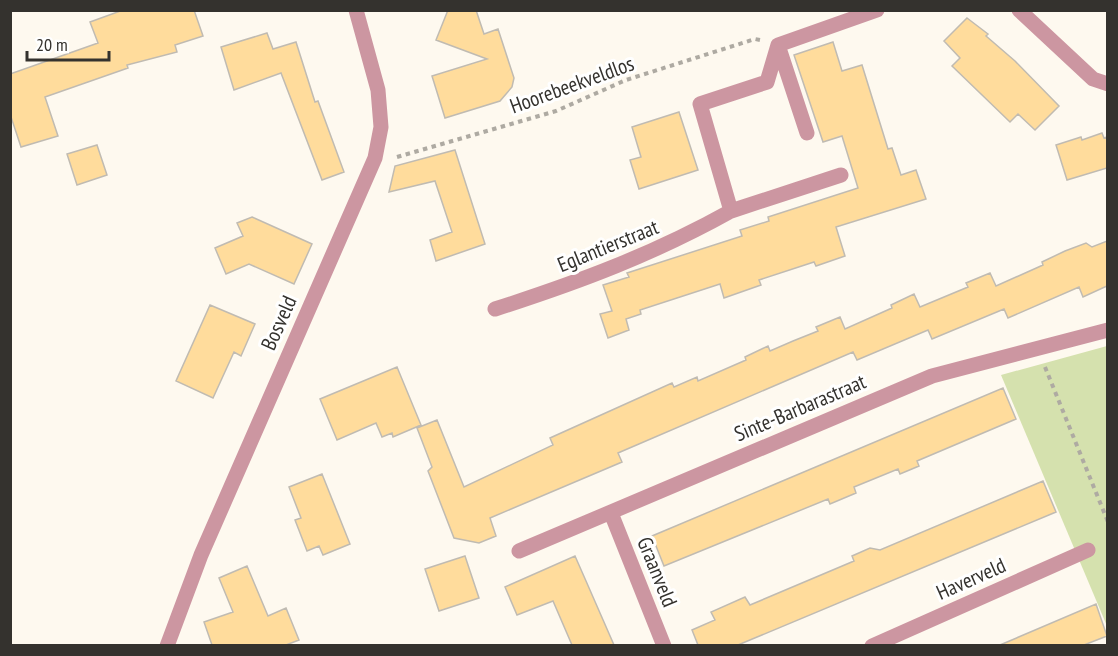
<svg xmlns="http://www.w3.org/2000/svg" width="1118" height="656" font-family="'PT Sans Narrow',sans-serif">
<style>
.green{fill:#d5e1ae}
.building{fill:#ffdc9c;stroke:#c0bbb2;stroke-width:1.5}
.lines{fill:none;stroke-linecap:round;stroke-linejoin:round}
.path{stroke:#aeaaa2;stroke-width:4;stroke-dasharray:4.5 4.5;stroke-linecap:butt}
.minor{stroke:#cc96a1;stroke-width:15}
.labels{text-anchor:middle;stroke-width:6;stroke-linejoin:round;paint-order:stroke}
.street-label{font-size:21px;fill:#34322e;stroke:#fff}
</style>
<rect width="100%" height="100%" fill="#fef9ef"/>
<path class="green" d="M 1107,346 L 1107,626 L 1001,375 Z"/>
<path class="building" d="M 123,10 L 194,10 L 203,36 L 175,45 L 177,52 L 127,65 L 128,68 L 45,97 L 58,136 L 21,147 L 10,114 L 10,74 L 98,43 L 90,22 Z
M 448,10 L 476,10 L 484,34 L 498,29 L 514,78 L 512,87 L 500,101 L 445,118 L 432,76 L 487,59 L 436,40 Z
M 967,18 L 988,34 L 986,36 L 1015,61 L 1059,106 L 1035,130 L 1018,114 L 1010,122 L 952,66 L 960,58 L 944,41 Z
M 267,33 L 273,49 L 296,42 L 315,102 L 318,101 L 344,172 L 322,180 L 281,73 L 234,90 L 221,47 Z
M 833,42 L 842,71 L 862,65 L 888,149 L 892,148 L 901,175 L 916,170 L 926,199 L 836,227 L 845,256 L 816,266 L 814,262 L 759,280 L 761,285 L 724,298 L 720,284 L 640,310 L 641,314 L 626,319 L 629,330 L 608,338 L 600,314 L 612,311 L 603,285 L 629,277 L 627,273 L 742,236 L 740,230 L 769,221 L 768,217 L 858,188 L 842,136 L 823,142 L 794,55 Z
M 679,112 L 698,170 L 639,189 L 630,160 L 641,157 L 632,127 Z
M 1102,133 L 1104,138 L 1107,137 L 1107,168 L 1067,180 L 1056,145 L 1081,137 L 1082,140 Z
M 97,145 L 107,175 L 77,185 L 67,154 Z
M 455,150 L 485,244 L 436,261 L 430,240 L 452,232 L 435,181 L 389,192 L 395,166 Z
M 252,217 L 312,244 L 294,284 L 249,264 L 226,274 L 215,248 L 243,236 L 237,223 Z
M 1107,241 L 1107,286 L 1083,297 L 1079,287 L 1008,318 L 1004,309 L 932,339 L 928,330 L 857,360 L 853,352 L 618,453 L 622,462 L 490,518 L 496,536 L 479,543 L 454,538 L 428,471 L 432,467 L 417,428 L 437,420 L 464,487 L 553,445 L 550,438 L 672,383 L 674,387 L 697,377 L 698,381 L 746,360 L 745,357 L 768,346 L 770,351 L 793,341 L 818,331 L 816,327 L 840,317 L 845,329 L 892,308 L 891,305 L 914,294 L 920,307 L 968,287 L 966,283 L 990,273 L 996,286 L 1043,265 L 1042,262 L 1065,251 L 1086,243 L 1092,247 Z
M 210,305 L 255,324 L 241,356 L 234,352 L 213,398 L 176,381 Z
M 397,367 L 421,425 L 393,437 L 392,433 L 382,437 L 376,423 L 337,440 L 320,399 Z
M 1003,388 L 1016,419 L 917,461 L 919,466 L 900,474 L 898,469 L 854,487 L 856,493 L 830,504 L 828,499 L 664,566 L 652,536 Z
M 322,474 L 350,544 L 323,555 L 319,546 L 307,551 L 295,520 L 301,518 L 289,487 Z
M 1043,481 L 1056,512 L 738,645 L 698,645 L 692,630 L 715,620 L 711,612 L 745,597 L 750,605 L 854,561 L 852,556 L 870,548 L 880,550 Z
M 465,556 L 479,598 L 439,611 L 425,569 Z
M 575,556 L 586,581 L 614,645 L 572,645 L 553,601 L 517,615 L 505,587 Z
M 247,566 L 268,616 L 286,608 L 299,640 L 286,645 L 212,645 L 204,622 L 233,612 L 219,578 Z
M 1096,604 L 1107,636 L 1084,645 L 1000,645 Z"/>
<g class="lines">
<path class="path" d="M 397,157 L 556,111 L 626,80 L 755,39 L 760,40
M 1045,367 L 1108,522"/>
<path class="minor" d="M 1019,10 L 1093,79 L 1108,84
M 778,45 L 807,133
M 841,175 L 731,211 L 700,104 L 767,82 L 778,45 L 877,10
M 495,309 C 579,282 654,254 731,211
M 611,513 L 664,646
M 519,551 L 932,376 L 1108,330
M 167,646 L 201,555 L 375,158 L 381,127 L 378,90 L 356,10
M 872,646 L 1088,550"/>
</g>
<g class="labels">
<g class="street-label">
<text transform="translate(572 85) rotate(-20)" y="7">Hoorebeekveldlos</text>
<text transform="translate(608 246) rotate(-22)" y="7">Eglantierstraat</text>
<text transform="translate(279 323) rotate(-66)" y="7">Bosveld</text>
<text transform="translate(800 408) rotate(-23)" y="7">Sinte-Barbarastraat</text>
<text transform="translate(657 572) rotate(68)" y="7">Graanveld</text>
<text transform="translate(971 579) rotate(-24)" y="7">Haverveld</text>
</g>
</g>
<rect width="1118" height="656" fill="none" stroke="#34322e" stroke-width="24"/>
<path d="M27 51v9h82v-9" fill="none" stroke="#34322e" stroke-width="3"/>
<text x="36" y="51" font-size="18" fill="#34322e" stroke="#ffffff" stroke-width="4.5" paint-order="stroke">20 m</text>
</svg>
